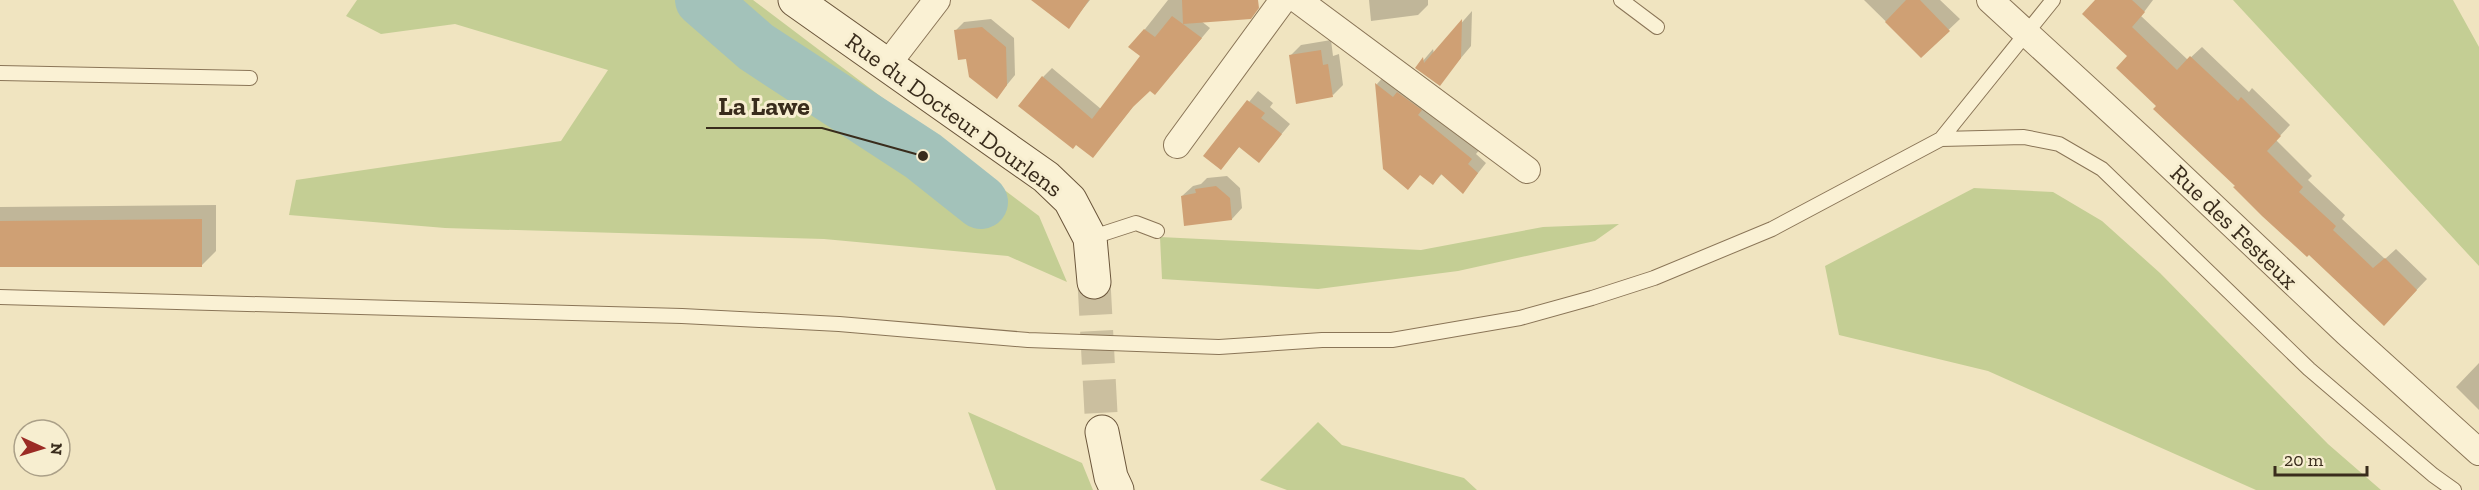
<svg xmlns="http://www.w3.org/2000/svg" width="2479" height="490" font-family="'Zilla Slab',serif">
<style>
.green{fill:#c4ce94}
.shadow{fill:#0003}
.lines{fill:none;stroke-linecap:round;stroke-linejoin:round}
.river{stroke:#a3c2ba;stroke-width:54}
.building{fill:#cfa074}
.secondary-tunnel{stroke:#cbbf9f;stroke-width:33;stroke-dasharray:33 16;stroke-linecap:butt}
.lane-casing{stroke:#8a7557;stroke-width:16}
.street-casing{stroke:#8a7557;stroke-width:28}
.secondary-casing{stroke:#6b563b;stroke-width:35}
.lane{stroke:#faf1d4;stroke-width:14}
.street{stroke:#faf1d4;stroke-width:26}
.secondary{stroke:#faf1d4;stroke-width:33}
.labels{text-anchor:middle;stroke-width:6;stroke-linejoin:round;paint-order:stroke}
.street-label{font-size:24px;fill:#392c1c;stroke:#f7eed0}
.leader{fill:none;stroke:#392c1c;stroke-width:2}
.callout-dot{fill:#392c1c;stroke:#f7eed0;stroke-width:2}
.callout-label{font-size:26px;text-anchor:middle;font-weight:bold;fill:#392c1c;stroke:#f7eed0;stroke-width:6;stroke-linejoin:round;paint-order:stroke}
</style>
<rect width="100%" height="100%" fill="#f0e4c0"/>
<path class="green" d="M 357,0 L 753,0 L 1039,216 L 1067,282 L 1008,256 L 824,239 L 445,228 L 289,215 L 296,180 L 561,141 L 608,70 L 455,24 L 381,34 L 346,16 Z
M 2233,0 L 2453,0 L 2479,47 L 2479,266 Z
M 1974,188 L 2053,192 L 2102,221 L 2160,273 L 2328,444 L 2381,490 L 2256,490 L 1988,371 L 1839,335 L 1825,266 Z
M 1619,224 L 1595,241 L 1458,271 L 1318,289 L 1162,279 L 1160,237 L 1421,250 L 1543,227 Z
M 968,412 L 1082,463 L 1093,490 L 996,490 Z
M 1318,422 L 1342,445 L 1464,478 L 1477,490 L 1287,490 L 1260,480 Z"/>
<path class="shadow" d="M 1033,0 L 1090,0 L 1068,27 Z
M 1168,0 L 1245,0 L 1201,21 L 1210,28 L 1164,83 L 1150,90 L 1140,98 L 1093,156 L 1043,77 L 1052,68 L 1101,109 L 1142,56 L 1131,47 Z
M 1369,0 L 1428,0 L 1428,5 L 1418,15 L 1371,21 Z
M 1864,0 L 1940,0 L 1960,19 L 1921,56 Z
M 2097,0 L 2153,0 L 2141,16 L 2188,60 L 2202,47 L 2249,92 L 2252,88 L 2290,125 L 2276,140 L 2312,176 L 2308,180 L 2345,215 L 2342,219 L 2385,259 L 2396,249 L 2427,279 L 2384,324 L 2237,186 L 2158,106 Z
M 1472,11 L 1471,46 L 1439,84 L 1417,68 L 1433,49 L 1434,54 Z
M 991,19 L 1014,38 L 1015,75 L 997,97 L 967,57 L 955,31 L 964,22 Z
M 1331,40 L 1333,56 L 1339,54 L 1343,85 L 1333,95 L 1291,55 L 1301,45 Z
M 1385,75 L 1480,149 L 1476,154 L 1486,163 L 1463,192 L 1442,174 L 1433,183 L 1421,174 L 1385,168 L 1377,84 Z
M 1258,91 L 1273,103 L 1270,107 L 1290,124 L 1259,161 L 1240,146 L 1221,168 L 1205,156 Z
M 1227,176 L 1240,188 L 1242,208 L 1232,219 L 1182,196 L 1193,186 L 1201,184 L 1207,178 Z
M 216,205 L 216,251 L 201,266 L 0,265 L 0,207 Z
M 2479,363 L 2479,410 L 2456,387 Z"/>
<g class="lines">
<path class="river" d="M 702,0 L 756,47 L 923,156 L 981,202"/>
</g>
<path class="building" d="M 1031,0 L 1089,0 L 1069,29 Z
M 1182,0 L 1258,0 L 1259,8 L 1251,19 L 1183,24 L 1202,38 L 1155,95 L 1150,91 L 1133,107 L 1093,158 L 1076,145 L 1073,149 L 1018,106 L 1042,76 L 1092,119 L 1140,56 L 1128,47 L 1144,29 L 1155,37 L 1172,16 L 1183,24 Z
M 1906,0 L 1920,0 L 1950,31 L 1921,58 L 1885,22 Z
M 2095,0 L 2132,0 L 2145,12 L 2132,27 L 2177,70 L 2190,56 L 2238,101 L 2241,97 L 2281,136 L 2267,151 L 2303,187 L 2299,192 L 2336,226 L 2333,230 L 2373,268 L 2385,258 L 2417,290 L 2384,326 L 2309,255 L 2307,257 L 2262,216 L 2233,187 L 2235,186 L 2153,109 L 2156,106 L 2116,68 L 2127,56 L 2082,14 Z
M 1462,19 L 1461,58 L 1440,86 L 1415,68 L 1423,57 L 1424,63 Z
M 982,27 L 1006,47 L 1007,85 L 997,99 L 969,77 L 966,59 L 958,60 L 954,30 Z
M 1321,50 L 1323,65 L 1328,64 L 1333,97 L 1296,104 L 1289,55 Z
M 1375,83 L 1393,97 L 1397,92 L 1422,110 L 1418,115 L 1472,159 L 1468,164 L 1478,173 L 1463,194 L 1441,174 L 1433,185 L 1420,175 L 1408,190 L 1383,169 Z
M 1247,100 L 1265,113 L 1261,118 L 1282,134 L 1259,163 L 1239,147 L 1221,170 L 1203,156 Z
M 1216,186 L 1230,198 L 1232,220 L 1184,226 L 1181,196 L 1196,193 L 1195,189 Z
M 202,219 L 202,267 L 0,267 L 0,221 Z"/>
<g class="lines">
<path class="secondary-tunnel" d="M 1094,282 L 1102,432"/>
<defs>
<path id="lane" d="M 1621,0 L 1657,27
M 0,73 L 250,78
M 1941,139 L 2024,137 L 2059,144 L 2102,169 L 2309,369 L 2433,475 L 2454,490
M 1090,238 L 1136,223 L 1157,231
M 0,297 L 682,316 L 839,324 L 1028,340 L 1219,347 L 1322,340 L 1392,340 L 1520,318 L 1592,298 L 1654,278 L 1772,229 L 1941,139 L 2053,0"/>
<path id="street" d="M 1298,0 L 1527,170
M 1990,0 L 2145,142 L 2346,332 L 2479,452
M 887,65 L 937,0
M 1177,145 L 1283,0"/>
<path id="secondary" d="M 795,0 L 1046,177 L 1070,200 L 1090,238 L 1094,282
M 1102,432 L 1111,477 L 1117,490"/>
</defs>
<use href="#lane" class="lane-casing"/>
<use href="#street" class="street-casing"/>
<use href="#secondary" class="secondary-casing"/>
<use href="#lane" class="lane"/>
<use href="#street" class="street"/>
<use href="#secondary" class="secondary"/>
</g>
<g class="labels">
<g class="street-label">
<text transform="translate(954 115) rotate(36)" y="8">Rue du Docteur Dourlens</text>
<text transform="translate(2234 227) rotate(44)" y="8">Rue des Festeux</text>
</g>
</g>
<path class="leader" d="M923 156L822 128H706"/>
<circle class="callout-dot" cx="923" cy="156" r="6"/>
<g class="callout-label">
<text x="764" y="115">La Lawe</text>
</g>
<g transform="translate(42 448) rotate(94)"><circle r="28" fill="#f7eed0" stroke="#aba088" stroke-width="1.5"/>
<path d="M0-4.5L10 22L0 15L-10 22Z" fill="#9b2b25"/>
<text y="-9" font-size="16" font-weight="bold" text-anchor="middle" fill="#392c1c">N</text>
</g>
<path d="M2275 466v9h92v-9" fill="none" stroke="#392c1c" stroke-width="3"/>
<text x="2284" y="466" font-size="18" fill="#392c1c" stroke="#f7eed0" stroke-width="4.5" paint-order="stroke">20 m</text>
</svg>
